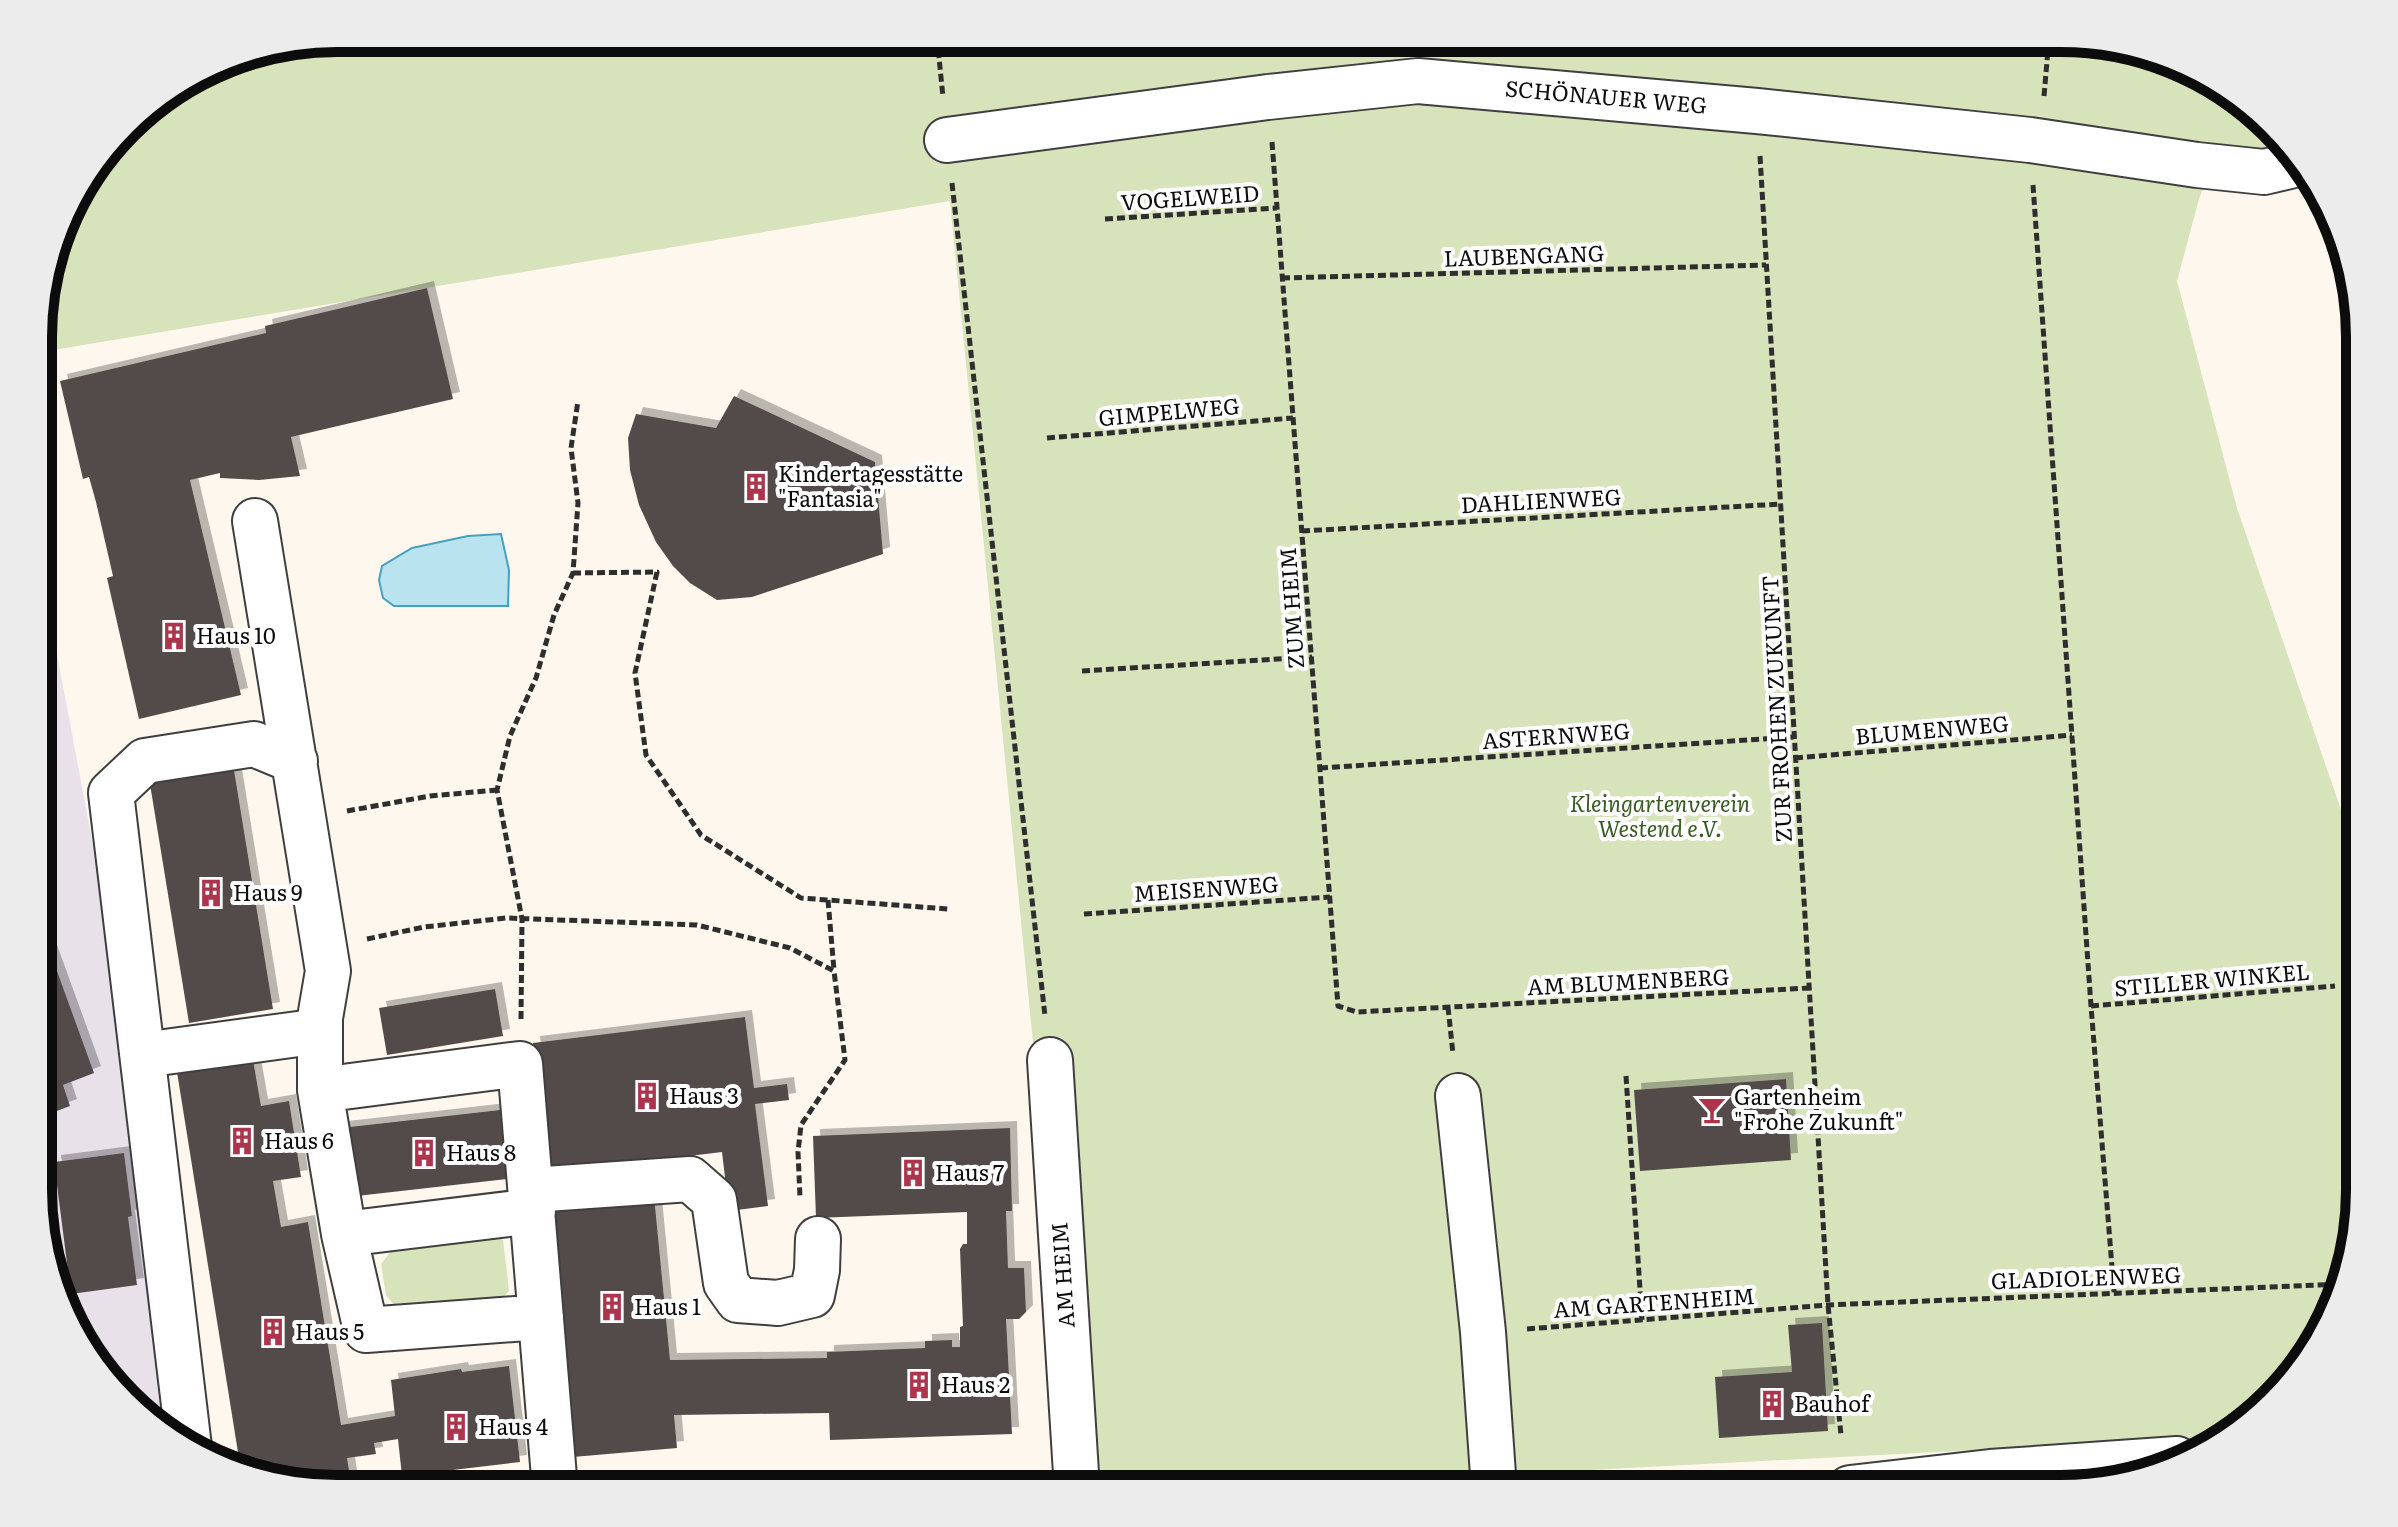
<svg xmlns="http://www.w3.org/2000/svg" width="2398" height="1527" font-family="Literata,serif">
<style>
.industrial{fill:#e8e1ea}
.green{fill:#d6e3bb}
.water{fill:#b8e3ef;stroke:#47a0bd;stroke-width:2}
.building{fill:#534c4a;filter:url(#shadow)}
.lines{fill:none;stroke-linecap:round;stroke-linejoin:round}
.minor-casing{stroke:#3f3f3f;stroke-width:48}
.path{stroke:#2e2e2e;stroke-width:5;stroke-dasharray:8 4;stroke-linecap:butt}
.minor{stroke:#fff;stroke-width:44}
.labels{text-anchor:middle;stroke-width:8;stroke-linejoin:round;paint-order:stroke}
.street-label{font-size:22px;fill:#0c0c0c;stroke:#fff}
.poi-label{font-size:22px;fill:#0c0c0c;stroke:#fff;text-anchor:start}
.park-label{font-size:22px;font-style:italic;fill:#385c24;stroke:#fff}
.rim{fill:none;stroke:#0c0c0c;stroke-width:10}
</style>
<defs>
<filter id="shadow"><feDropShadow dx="7" dy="-7" stdDeviation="0" flood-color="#0004"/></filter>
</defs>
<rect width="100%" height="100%" fill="#fdf7ed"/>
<path class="industrial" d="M 41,569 L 208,1456 L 171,1439 L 88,1356 L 41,1229 Z"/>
<path class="green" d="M 337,38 L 2062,38 L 2139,48 L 2227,88 L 2287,152 L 2214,160 L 2199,199 L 2177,281 L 2237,508 L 2359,862 L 2359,1209 L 2344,1286 L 2310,1356 L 2224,1437 L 1225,1489 L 1077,1489 L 950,201 L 41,352 L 41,298 L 69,204 L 139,112 L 223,61 Z
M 481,1228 L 503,1240 L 509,1291 L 494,1307 L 403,1316 L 386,1295 L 381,1264 L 400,1240 Z"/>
<path class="water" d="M 501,534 L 509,570 L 508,606 L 394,606 L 383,598 L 379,580 L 382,566 L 412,548 L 468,536 Z"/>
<path class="building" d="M 427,288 L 453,399 L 291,437 L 300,476 L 259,480 L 220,478 L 220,473 L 190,480 L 241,695 L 139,719 L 107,578 L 113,576 L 96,502 L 89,477 L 83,479 L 60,381 L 266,333 L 265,326 Z
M 734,396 L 875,462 L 883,554 L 752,597 L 717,600 L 690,583 L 673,566 L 656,542 L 639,505 L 630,470 L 628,438 L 636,414 L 716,428 Z
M 233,764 L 273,1009 L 189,1023 L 149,778 Z
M 41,927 L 94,1073 L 63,1085 L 70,1106 L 41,1117 Z
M 495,989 L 503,1036 L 387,1055 L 379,1008 Z
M 745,1017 L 754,1088 L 787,1084 L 789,1100 L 755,1104 L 768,1206 L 729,1211 L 722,1152 L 549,1173 L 533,1043 Z
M 253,1060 L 261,1106 L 289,1101 L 301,1177 L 273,1181 L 281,1227 L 308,1222 L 341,1425 L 395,1416 L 391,1380 L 461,1369 L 462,1372 L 509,1366 L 520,1462 L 402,1476 L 398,1439 L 374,1443 L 376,1454 L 347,1458 L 351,1483 L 325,1488 L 259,1479 L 241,1471 L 177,1072 Z
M 1786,1079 L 1791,1160 L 1640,1171 L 1634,1090 Z
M 500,1110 L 507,1179 L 348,1197 L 341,1128 Z
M 1010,1128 L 1012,1211 L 1006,1211 L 1008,1268 L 1024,1268 L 1026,1312 L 1019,1319 L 1006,1319 L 1012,1434 L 830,1440 L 829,1413 L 674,1415 L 677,1448 L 573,1457 L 552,1205 L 654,1196 L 670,1360 L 827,1358 L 827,1352 L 925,1348 L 925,1341 L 952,1340 L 952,1347 L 960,1347 L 960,1327 L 963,1326 L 960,1249 L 963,1244 L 967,1244 L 967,1212 L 816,1218 L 813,1136 Z
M 124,1153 L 132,1216 L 128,1217 L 137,1285 L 71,1294 L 54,1162 Z
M 1822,1323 L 1828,1431 L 1719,1438 L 1715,1377 L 1792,1372 L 1788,1325 Z"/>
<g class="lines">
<defs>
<path id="minor" d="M 947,140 L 1268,97 L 1418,81 L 1757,111 L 2030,140 L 2197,165 L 2264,172 L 2298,164
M 255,521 L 328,971 L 320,1018 L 320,1090
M 143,1055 L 320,1031
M 1050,1060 L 1077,1489
M 1458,1096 L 1483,1332 L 1494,1489
M 531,1190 L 690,1179 L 714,1200 L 726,1283 L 738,1300 L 778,1303 L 812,1295 L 817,1270 L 818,1239
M 533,1211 L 344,1234 L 320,1090 L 520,1064 L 555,1489
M 344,1234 L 366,1330 L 541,1317
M 189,1447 L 111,793 L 145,761 L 254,744 L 295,761
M 1850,1488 L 1990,1472 L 2177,1459"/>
</defs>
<use href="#minor" class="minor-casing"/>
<path class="path" d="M 937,38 L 943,97
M 2044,96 L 2049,38
M 1272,142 L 1338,1006 L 1357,1012 L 1809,988
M 1760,156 L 1828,1305 L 1841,1435
M 952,183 L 1045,1016
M 2033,185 L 2091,1006 L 2114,1292
M 1105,219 L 1277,208
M 1282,278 L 1766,265
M 1047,438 L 1293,418
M 1302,531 L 1781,504
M 573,573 L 657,572 L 635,673 L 646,755 L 701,835 L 801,898 L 948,909
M 1082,671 L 1312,657
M 1795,758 L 2072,735
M 1320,768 L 1794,737
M 347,811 L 430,796 L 497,790
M 828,900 L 834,970
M 1084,914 L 1330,897
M 367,939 L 424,927 L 506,918 L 697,925 L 790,948 L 834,971 L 845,1060 L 801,1125 L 798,1152 L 800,1197
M 2091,1006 L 2335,986
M 1448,1007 L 1453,1054
M 521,1019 L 522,919 L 497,790 L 510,736 L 536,678 L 554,615 L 573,573 L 578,503 L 571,448 L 578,401
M 1626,1076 L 1642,1320
M 1527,1329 L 1828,1305 L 2345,1284"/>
<use href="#minor" class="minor"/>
</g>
<defs>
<symbol id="building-bare" viewBox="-9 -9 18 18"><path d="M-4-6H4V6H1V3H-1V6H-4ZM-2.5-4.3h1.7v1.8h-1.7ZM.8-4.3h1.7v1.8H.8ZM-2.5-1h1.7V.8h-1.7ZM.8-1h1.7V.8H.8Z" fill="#ac354d" stroke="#fff" stroke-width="2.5" paint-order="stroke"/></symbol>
<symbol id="bar-bare" viewBox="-9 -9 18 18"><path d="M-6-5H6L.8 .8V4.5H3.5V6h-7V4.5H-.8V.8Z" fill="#ac354d" stroke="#fff" stroke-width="2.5" paint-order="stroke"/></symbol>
</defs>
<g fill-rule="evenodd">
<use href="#building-bare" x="736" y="467" width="40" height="40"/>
<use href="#building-bare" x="154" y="616" width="40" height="40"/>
<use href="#building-bare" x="191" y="873" width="40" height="40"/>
<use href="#building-bare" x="627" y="1076" width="40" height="40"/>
<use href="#bar-bare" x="1692" y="1090" width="40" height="40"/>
<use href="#building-bare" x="222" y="1121" width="40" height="40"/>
<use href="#building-bare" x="404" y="1133" width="40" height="40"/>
<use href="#building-bare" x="893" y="1153" width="40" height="40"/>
<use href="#building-bare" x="592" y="1287" width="40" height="40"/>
<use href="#building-bare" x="253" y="1312" width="40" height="40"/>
<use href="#building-bare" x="899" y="1365" width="40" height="40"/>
<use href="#building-bare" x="1752" y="1384" width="40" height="40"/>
<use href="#building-bare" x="436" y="1407" width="40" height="40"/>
</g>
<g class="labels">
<g class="street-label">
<text transform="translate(1606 97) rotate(5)" y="8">SCHÖNAUER WEG</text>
<text transform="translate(1190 198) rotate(-4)" y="8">VOGELWEID</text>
<text transform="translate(1524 256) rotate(-2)" y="8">LAUBENGANG</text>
<text transform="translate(1169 412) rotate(-5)" y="8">GIMPELWEG</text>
<text transform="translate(1541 501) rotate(-3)" y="8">DAHLIENWEG</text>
<text transform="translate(1292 608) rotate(-94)" y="8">ZUM HEIM</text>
<text transform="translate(1777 709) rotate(-93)" y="8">ZUR FROHEN ZUKUNFT</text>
<text transform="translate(1932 730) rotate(-5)" y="8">BLUMENWEG</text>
<text transform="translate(1556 736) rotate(-4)" y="8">ASTERNWEG</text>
<text transform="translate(1206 889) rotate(-4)" y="8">MEISENWEG</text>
<text transform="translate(2212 980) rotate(-5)" y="8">STILLER WINKEL</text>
<text transform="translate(1628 982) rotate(-3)" y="8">AM BLUMENBERG</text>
<text transform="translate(1063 1275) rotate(-94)" y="8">AM HEIM</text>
<text transform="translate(2086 1278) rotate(-2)" y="8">GLADIOLENWEG</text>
<text transform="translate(1654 1303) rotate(-4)" y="8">AM GARTENHEIM</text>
</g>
<g class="poi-label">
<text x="778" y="482">Kindertagesstätte<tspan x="778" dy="25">"Fantasia"</tspan></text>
<text x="196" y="644">Haus 10</text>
<text x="233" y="901">Haus 9</text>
<text x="669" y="1104">Haus 3</text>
<text x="1734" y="1105">Gartenheim<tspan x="1734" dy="25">"Frohe Zukunft"</tspan></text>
<text x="264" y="1149">Haus 6</text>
<text x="446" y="1161">Haus 8</text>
<text x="935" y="1181">Haus 7</text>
<text x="634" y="1315">Haus 1</text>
<text x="295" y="1340">Haus 5</text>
<text x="941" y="1393">Haus 2</text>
<text x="1794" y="1412">Bauhof</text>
<text x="478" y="1435">Haus 4</text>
</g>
<g class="park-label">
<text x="1660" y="812">Kleingartenverein<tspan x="1660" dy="25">Westend e.V.</tspan></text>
</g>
</g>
<path d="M0 0H2398V1527H0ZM337 52H2061A285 285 0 0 1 2346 337V1190A285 285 0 0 1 2061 1475H337A285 285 0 0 1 52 1190V337A285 285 0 0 1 337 52Z" fill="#ececec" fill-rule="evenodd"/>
<path class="rim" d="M337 52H2061A285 285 0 0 1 2346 337V1190A285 285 0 0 1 2061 1475H337A285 285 0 0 1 52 1190V337A285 285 0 0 1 337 52Z"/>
</svg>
